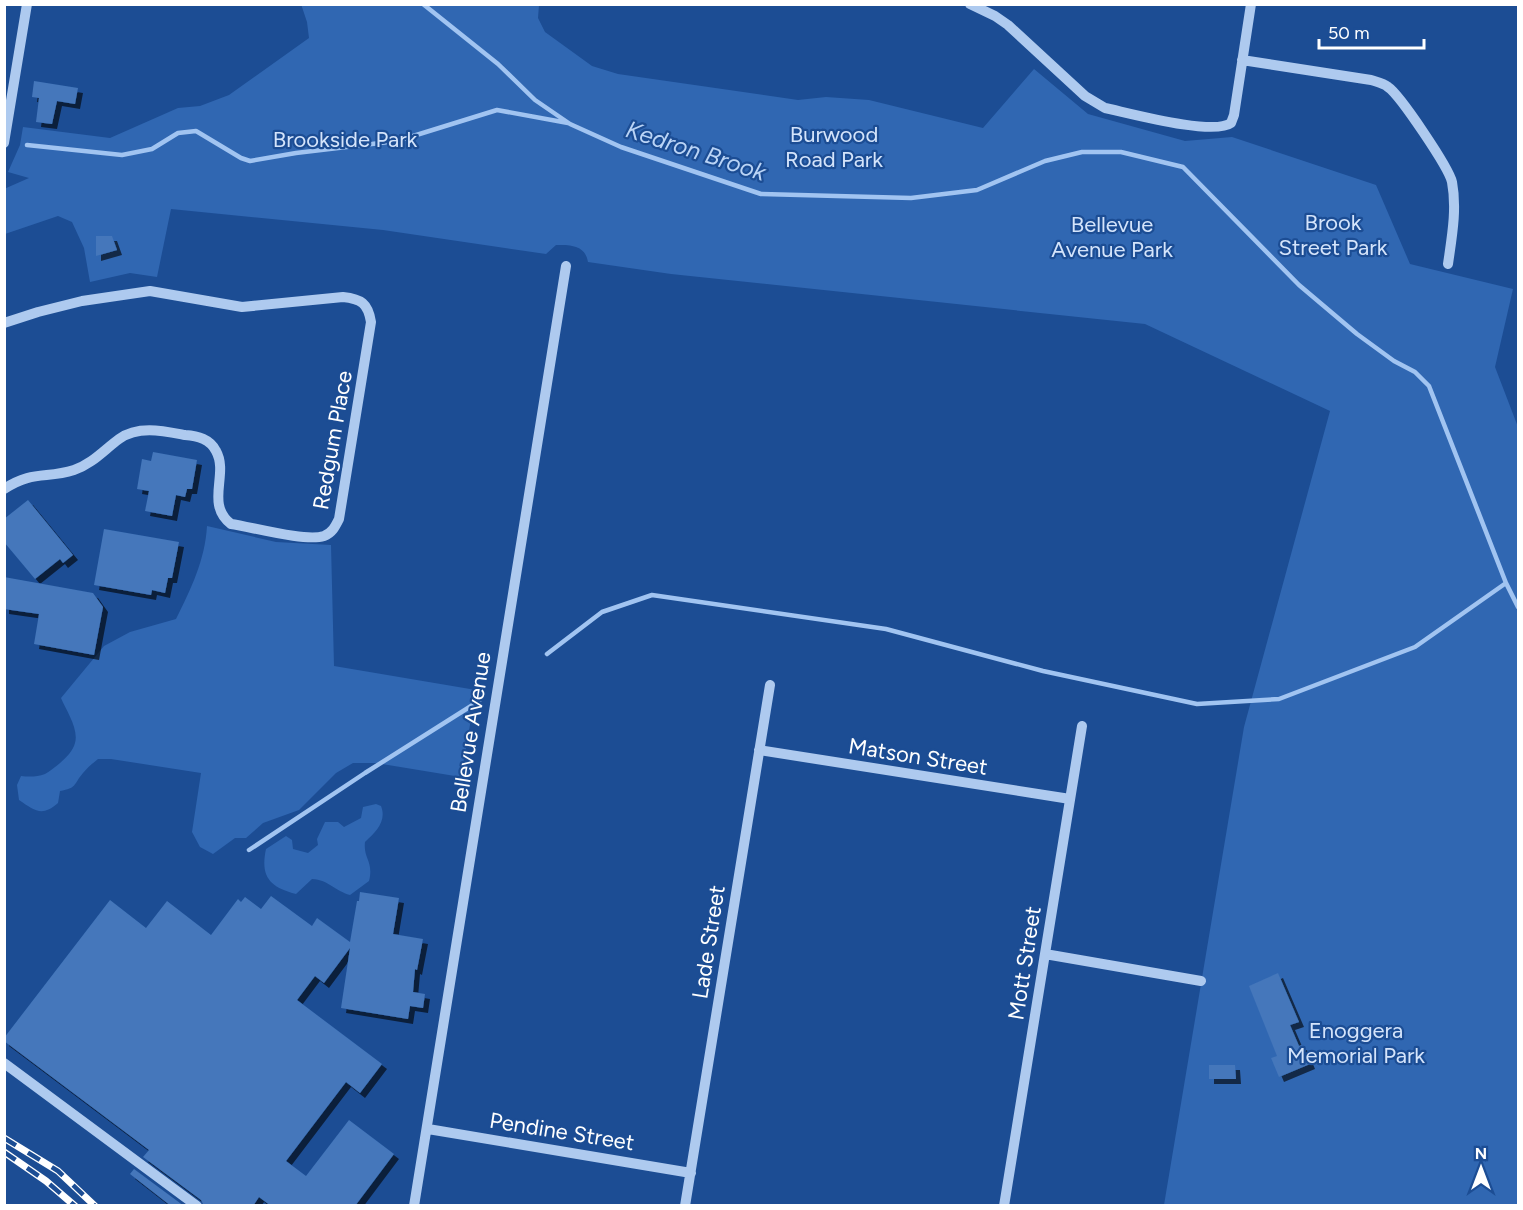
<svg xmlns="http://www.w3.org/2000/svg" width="1523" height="1210" font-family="Figtree,sans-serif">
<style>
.green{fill:#3067b2}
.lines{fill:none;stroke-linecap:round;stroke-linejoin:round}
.stream{stroke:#a1c4f1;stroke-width:4.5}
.building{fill:#47b;filter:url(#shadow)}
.minor{stroke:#aecaef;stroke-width:10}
.rail-casing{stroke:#fff;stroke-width:7}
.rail{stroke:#1c4d94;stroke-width:4.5;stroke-dasharray:14;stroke-linecap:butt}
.labels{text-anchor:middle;stroke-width:4.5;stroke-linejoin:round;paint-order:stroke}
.park-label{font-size:22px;fill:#d4e4fb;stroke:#1c4d94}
.street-label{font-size:22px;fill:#fff;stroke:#1c4d94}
.water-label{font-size:24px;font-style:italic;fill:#bad4f6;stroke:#1c4d94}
</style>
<defs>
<filter id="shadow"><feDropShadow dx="5" dy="5" stdDeviation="0" flood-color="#0009"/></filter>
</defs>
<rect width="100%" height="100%" fill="#1c4d94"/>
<path class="green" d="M 301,4 L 539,5 L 538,18 L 545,32 L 592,66 L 618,74 L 798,100 L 826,97 L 869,100 L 983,128 L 1034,69 L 1088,114 L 1185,141 L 1232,137 L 1376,185 L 1410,264 L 1513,289 L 1495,367 L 1518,427 L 1518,1205 L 1164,1205 L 1244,727 L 1330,411 L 1145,324 L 671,274 L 588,262 C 585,245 571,245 556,245 L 546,254 L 383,230 L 171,209 L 157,277 L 130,273 L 90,282 L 84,248 L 72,222 L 58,216 L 5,234 L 4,189 L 29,178 L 8,172 L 20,145 L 23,127 L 110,138 L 178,108 L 200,106 L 229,95 L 309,38 L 307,22 Z
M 207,526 L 276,542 L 331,545 L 334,666 L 476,690 L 461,777 L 376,763 L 353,763 L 336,773 L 299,810 L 263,823 L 246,838 L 235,838 L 213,854 L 200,847 L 192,832 L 201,773 L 111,759 L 98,759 C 93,763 87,768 83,773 C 73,785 77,788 60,791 L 58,803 C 42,817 35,811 19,800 L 17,785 L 21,776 C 29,777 37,777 45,774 C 55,768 72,755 75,743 C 79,729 66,710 61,698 L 104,646 L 130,632 L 176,619 C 191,589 205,560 207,526 Z
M 376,804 L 381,806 C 387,821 376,832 365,842 C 363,859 374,861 369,881 L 350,895 C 335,891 329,880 312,879 L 296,894 C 270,887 260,877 266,849 L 286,836 L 292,840 L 293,849 L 308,853 L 318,845 L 317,839 L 325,822 L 338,822 L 344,827 L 361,818 L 363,807 Z"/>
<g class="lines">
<path class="stream" d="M 423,4 L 498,64 L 535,100 L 570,124 L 621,147 L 761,194 L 911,198 L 977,190 L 1045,161 L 1082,152 L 1121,152 L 1183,167 L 1299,285 L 1357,334 L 1394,361 L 1415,372 L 1429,386 L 1506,583 L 1518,607
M 27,145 L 122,155 L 152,149 L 178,133 L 196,131 L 241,158 L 250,161 L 296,153 L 397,141 L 497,110 L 568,123
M 547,654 L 602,612 L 652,595 L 886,629 L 1043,671 L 1197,704 L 1279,699 L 1415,647 L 1506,583
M 249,850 L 365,773 L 479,701"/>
</g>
<path class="building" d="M 34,81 L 78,88 L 75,104 L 57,101 L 52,124 L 36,122 L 39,98 L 32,97 Z
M 96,236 L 112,236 L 117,250 L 96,256 Z
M 153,452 L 197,460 L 192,489 L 187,489 L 185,497 L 176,495 L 172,516 L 145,511 L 149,491 L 137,489 L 142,459 L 151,461 Z
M 28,500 L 73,555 L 63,563 L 60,559 L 35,579 L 4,542 L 4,519 Z
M 104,529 L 179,542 L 172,578 L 168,578 L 165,593 L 152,590 L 151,595 L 94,585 Z
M 4,577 L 93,593 L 103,607 L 94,655 L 34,644 L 39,614 L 4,609 Z
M 360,892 L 399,898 L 393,934 L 423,939 L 417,970 L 415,969 L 413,992 L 425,994 L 423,1008 L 410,1006 L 408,1019 L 341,1008 L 350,948 L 324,983 L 315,976 L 297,1000 L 382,1064 L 360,1093 L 346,1082 L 286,1161 L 306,1176 L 349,1120 L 394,1154 L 355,1206 L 271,1206 L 259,1197 L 253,1206 L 204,1206 L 201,1200 L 143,1157 L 149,1150 L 4,1041 L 4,1038 L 110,900 L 146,928 L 167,901 L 211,935 L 238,899 L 241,902 L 245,897 L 261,909 L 271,896 L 312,926 L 317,918 L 350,942 L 357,901 L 359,901 Z
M 1278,973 L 1299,1022 L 1290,1025 L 1299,1046 L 1302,1045 L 1310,1064 L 1279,1077 L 1271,1058 L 1277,1056 L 1249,986 Z
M 1209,1065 L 1235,1065 L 1236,1079 L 1209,1079 Z
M 134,1169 L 184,1206 L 171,1206 L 130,1174 Z"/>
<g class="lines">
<path class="minor" d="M 970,4 L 995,16 L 1008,25 L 1085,96 L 1105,108 C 1129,113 1213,136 1231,123 L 1234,115 L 1251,4
M 1242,60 L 1371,80 C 1377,82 1383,83 1388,87 C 1400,95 1449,168 1452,182 C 1457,209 1452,236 1448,264
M 4,143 L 27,4
M 4,323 L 38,312 L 82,301 L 150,291 L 242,307 L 343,297 C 361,299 368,303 371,322 L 339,519 C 335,527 332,533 324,536 C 305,542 252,527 231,524 C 205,504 229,474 216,451 C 210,439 198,436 185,435 C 164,431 138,425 119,439 C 104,450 92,464 74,470 C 46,479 33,470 4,489
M 759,750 L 1070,799
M 1045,954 L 1201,981
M 4,1063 L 197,1206
M 428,1129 L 691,1173
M 414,1206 L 566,266
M 685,1206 L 770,685
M 1004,1206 L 1082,726"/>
<defs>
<path id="rail" d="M 4,1138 L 58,1171 L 95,1206
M 4,1152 L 46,1181 L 75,1206"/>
</defs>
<use href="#rail" class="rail-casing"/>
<use href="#rail" class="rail"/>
</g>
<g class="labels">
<g class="park-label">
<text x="834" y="142">Burwood<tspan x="834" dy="25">Road Park</tspan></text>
<text x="345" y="147">Brookside Park</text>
<text x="1333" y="230">Brook<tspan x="1333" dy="25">Street Park</tspan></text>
<text x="1112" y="232">Bellevue<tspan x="1112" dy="25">Avenue Park</tspan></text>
<text x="1356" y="1038">Enoggera<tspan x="1356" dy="25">Memorial Park</tspan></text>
</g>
<g class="street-label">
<text transform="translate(332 440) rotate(-80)" y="8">Redgum Place</text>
<text transform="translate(470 732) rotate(-81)" y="8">Bellevue Avenue</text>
<text transform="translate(918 756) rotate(9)" y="8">Matson Street</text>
<text transform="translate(708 942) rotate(-81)" y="8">Lade Street</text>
<text transform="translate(1024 963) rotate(-81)" y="8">Mott Street</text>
<text transform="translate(562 1131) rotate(9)" y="8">Pendine Street</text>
</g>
<g class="water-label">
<text transform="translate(696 151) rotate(18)" y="8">Kedron Brook</text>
</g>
</g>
<rect width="1523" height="1210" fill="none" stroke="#ffffff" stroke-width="12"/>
<g transform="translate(1481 1168)" stroke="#1c4d94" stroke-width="4.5" paint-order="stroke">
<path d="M0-4.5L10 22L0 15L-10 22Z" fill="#ffffff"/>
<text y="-9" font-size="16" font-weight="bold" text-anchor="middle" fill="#ffffff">N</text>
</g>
<path d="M1319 39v9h105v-9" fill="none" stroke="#ffffff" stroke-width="3"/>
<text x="1328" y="39" font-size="18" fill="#ffffff" stroke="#1c4d94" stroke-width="4.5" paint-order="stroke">50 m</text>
</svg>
